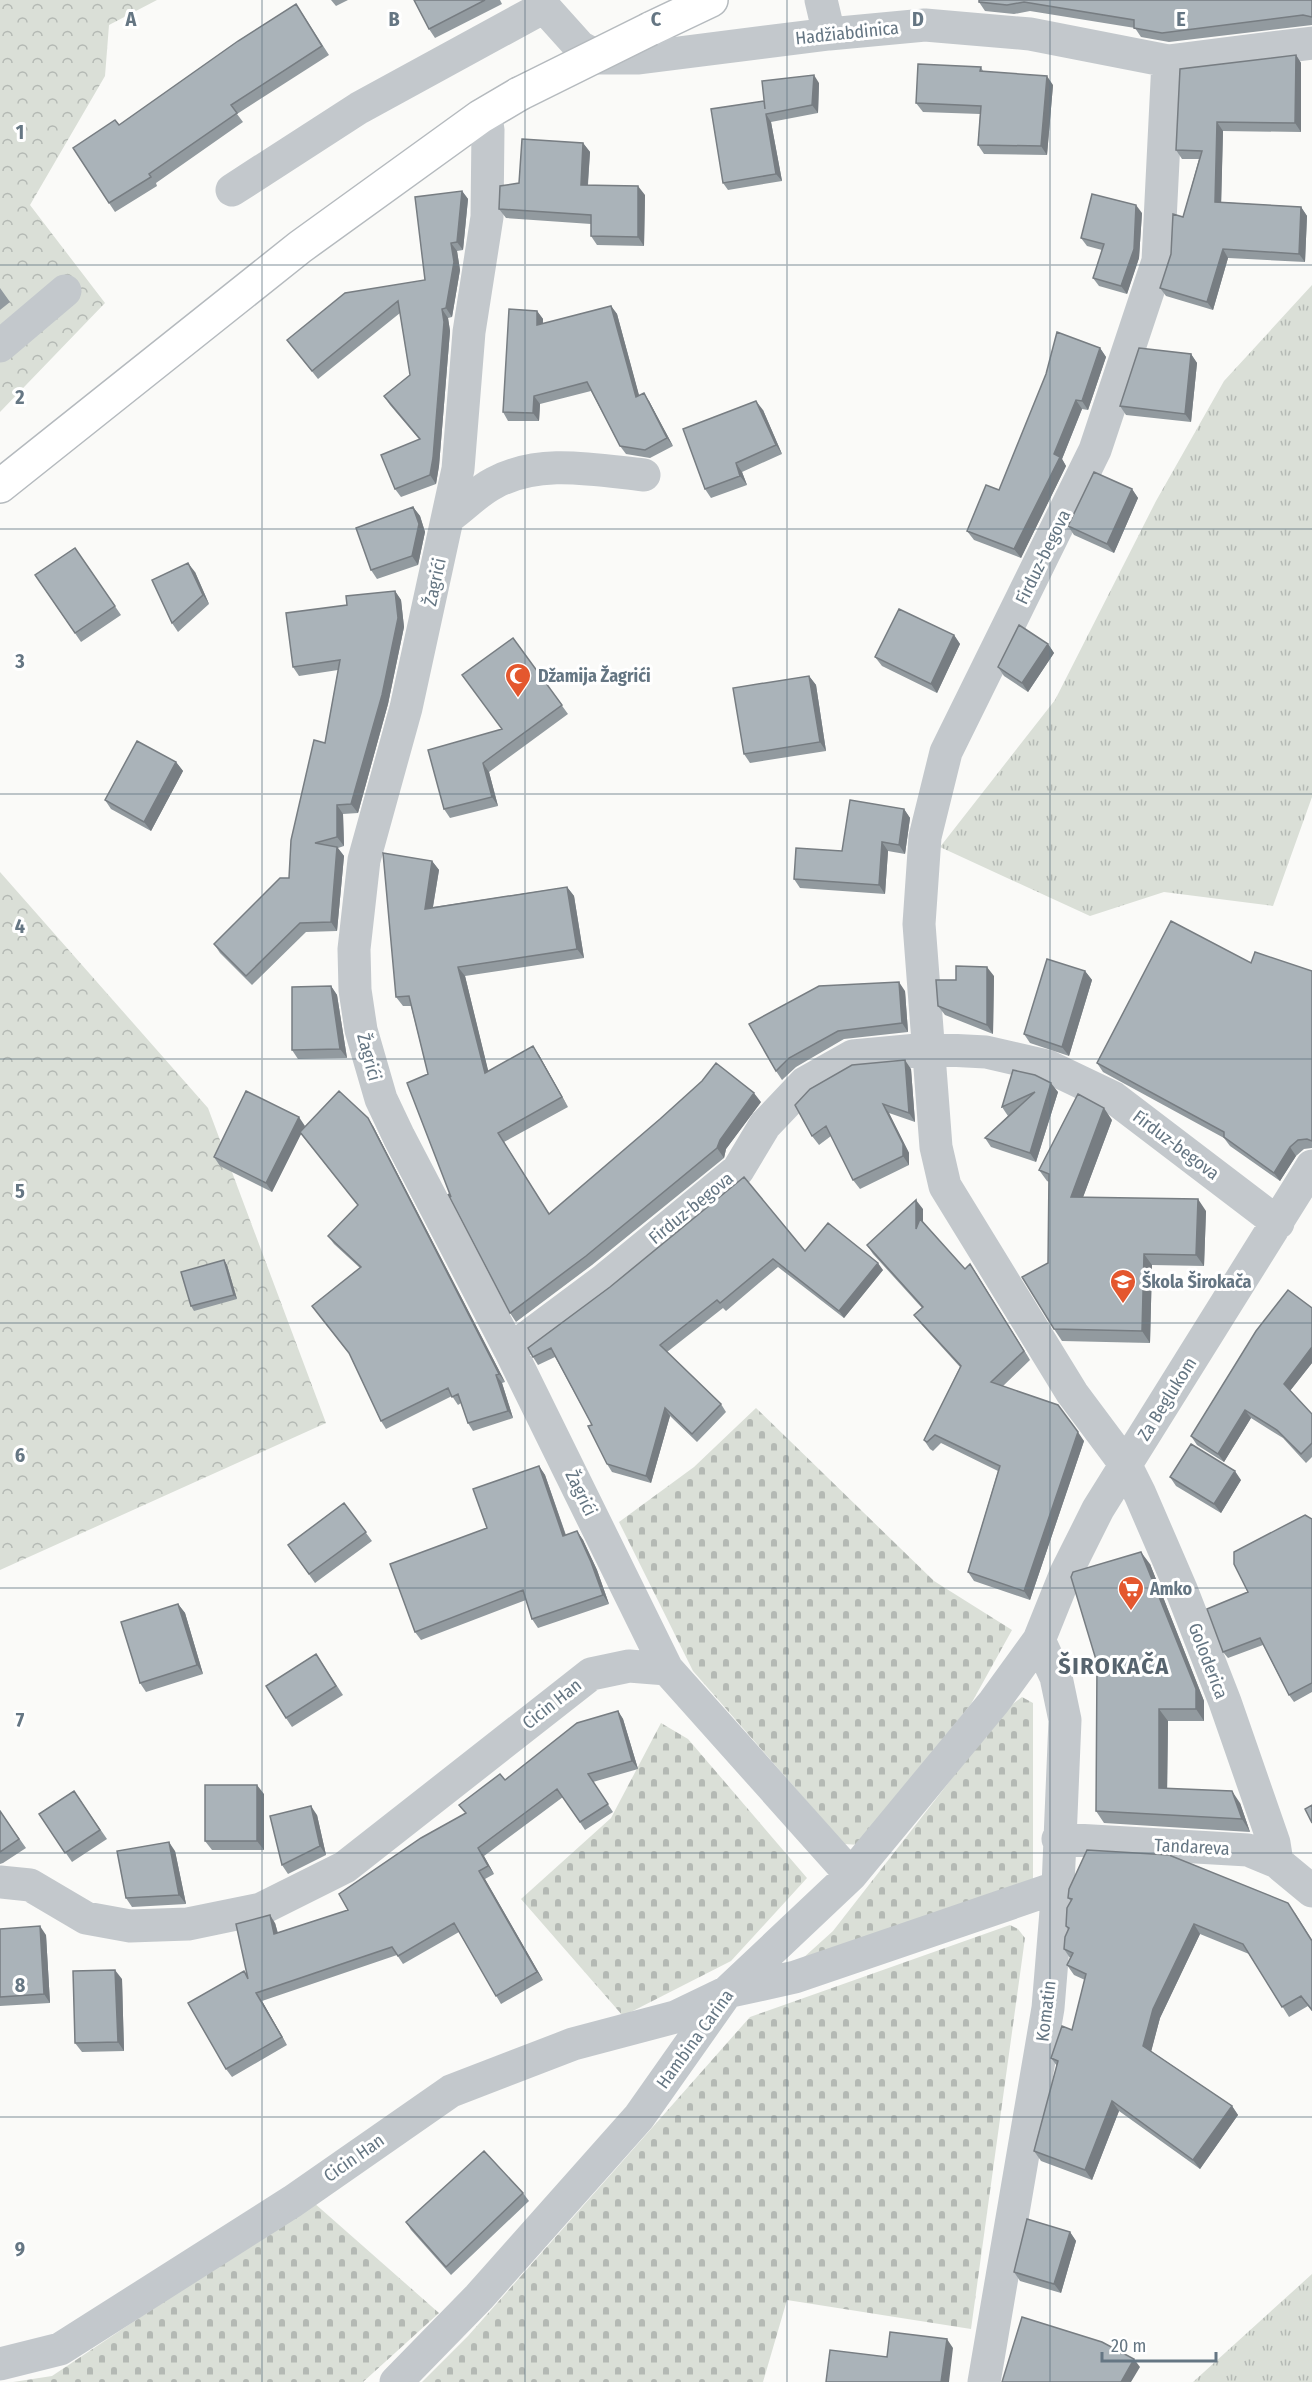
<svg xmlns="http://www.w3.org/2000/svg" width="1312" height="2382" font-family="'Fira Sans Condensed',sans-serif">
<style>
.grass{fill:url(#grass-tufts)}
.forest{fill:url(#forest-crowns)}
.cemetery{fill:url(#cemetery-stones)}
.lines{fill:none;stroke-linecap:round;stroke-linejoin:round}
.major-casing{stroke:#b5babe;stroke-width:36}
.minor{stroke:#c3c8cc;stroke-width:33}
.major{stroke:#fff;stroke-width:33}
.major-bridge-casing{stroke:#b5babe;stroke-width:36;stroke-linecap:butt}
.major-bridge{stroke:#fff;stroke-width:33}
.wall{fill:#929a9f}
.shaded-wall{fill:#777d82}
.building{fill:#aab3b9;stroke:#777d82;stroke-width:1.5}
.grid{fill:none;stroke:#657683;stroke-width:1.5;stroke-opacity:0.55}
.labels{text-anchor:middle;stroke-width:6;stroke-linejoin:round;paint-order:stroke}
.street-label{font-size:18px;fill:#657683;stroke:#fff}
.poi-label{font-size:18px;font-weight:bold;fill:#657683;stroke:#fff;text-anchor:start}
.district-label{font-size:24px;font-weight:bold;letter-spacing:1.5px;fill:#57646e;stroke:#fff}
.grid-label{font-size:20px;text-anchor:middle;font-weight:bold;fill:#657683;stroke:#fff;stroke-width:6;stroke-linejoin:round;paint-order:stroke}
</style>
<defs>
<pattern id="grass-tufts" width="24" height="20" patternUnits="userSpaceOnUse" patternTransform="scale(1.5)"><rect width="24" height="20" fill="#dadfd7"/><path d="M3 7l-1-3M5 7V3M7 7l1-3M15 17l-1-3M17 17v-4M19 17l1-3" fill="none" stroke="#b4b9b4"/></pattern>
<pattern id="forest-crowns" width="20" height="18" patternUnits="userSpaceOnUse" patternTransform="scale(1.5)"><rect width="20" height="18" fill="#dadfd7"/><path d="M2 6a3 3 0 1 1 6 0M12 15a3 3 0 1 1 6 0" fill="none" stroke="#b4b9b4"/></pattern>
<pattern id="cemetery-stones" width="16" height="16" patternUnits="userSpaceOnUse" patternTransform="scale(1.5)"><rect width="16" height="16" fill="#dadfd7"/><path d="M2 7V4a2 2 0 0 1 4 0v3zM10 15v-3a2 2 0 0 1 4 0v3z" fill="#b4b9b4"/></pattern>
</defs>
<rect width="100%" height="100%" fill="#fafaf8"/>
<path class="grass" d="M 1312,285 L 1312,797 L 1273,906 L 1164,892 L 1090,916 L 940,847 L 1055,700 L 1156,501 L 1224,381 Z
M 1312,2274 L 1312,2382 L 1193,2382 Z"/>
<path class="forest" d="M 0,0 L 157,0 L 109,25 L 105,76 L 30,205 L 105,303 L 0,412 Z
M 0,872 L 208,1108 L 326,1423 L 0,1570 Z"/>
<path class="cemetery" d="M 756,1408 L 934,1581 L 1012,1630 L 971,1704 L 860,1845 L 844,1844 L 693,1671 L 619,1522 L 694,1467 Z
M 1022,1697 L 1033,1703 L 1033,1892 L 792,1968 L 833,1931 L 1006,1709 Z
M 661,1723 L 688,1739 L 807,1878 L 731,1961 L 623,2016 L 521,1899 L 611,1818 Z
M 1010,1925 L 1018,1929 L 1025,1938 L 971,2329 L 787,2300 L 763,2382 L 422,2382 L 468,2336 L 750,2017 Z
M 313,2202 L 439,2313 L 363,2382 L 13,2382 L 52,2376 Z"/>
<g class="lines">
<defs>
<path id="major" d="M 650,29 L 711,0
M 0,486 L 300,247 L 480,117 L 519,94"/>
</defs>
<use href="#major" class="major-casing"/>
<path class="minor" d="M 821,0 L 829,34
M 1168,61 L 1158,261 L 1095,450 L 946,752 L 925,837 L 919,924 L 936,1147 L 945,1186 L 1072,1393 L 1125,1464 L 1140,1494 L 1181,1589 L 1225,1702 L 1274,1843 L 1277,1862
M 480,117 L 488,129 L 487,217 L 469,332 L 458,469 L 406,708 L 364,860 L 354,949 L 355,990 L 361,1030 L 381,1099 L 399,1137 L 510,1350 L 667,1669 L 851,1875
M 232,190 L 359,108 L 544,7 L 580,47 L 600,58 L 639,58 L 829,34 L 925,25 L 1030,34 L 1168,61 L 1312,43
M 0,346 L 65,291
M 450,516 C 464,506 478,491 494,483 C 540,458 595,470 644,475
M 510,1350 L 604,1280 L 738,1170 L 765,1125 L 805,1083 L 853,1056 L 928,1049 L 986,1052 L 1047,1066 L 1114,1098 L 1278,1223
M 1058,1839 L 1248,1850 L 1277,1862 L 1312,1891
M 0,1882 L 30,1885 L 86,1918 L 130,1926 L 188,1924 L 261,1909 L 345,1867 L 591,1674 L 629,1666 L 667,1669
M 0,2364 L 60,2349 L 293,2201 L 451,2091 L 573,2044 L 675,2017 L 727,1992 L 795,1977 L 1058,1887
M 396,2382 L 479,2297 L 639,2117 L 727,1992 L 851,1875 L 994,1702 L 1039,1640 L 1066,1573 L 1098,1509 L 1312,1166
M 984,2382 L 1048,2008 L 1058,1887 L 1065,1720 L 1056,1677 L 1039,1640"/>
<use href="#major" class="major"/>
<defs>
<path id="major-bridge" d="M 519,94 L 650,29"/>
</defs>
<use href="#major-bridge" class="major-bridge-casing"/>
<use href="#major-bridge" class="major-bridge"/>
</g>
<path class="wall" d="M 331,0 L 348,0 L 336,6 Z
M 414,0 L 500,0 L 502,4 L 435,38 L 429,29 Z
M 1312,0 L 1312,25 L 1169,42 L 1141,37 L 1135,28 L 1030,11 L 1014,14 L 985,11 L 979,2 Z
M 302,13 L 329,55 L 237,114 L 243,122 L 156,183 L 157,186 L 115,212 L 109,203 L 119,125 Z
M 1296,55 L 1301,63 L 1301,132 L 1223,131 L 1221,202 L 1301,207 L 1307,216 L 1305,262 L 1228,258 L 1213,310 L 1166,296 L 1160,288 L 1183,217 L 1199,159 L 1182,159 L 1176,150 Z
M 981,67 L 983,71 L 1053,85 L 1047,155 L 984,154 L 978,145 L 980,114 L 923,112 L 916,103 Z
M 819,83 L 818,113 L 771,122 L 782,181 L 728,190 L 723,183 L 764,101 Z
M 583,143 L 590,152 L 588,185 L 645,195 L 644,246 L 597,245 L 591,236 L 591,224 L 506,218 L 499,209 L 519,183 Z
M 462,191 L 468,199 L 463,250 L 457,251 L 460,270 L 452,317 L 448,318 L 450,331 L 439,466 L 436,484 L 401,497 L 395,489 L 419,439 L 390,405 L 384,396 L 410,375 L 400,313 L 318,379 L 287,340 L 425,280 Z
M 1142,213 L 1139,258 L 1127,294 L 1099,286 L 1093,278 L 1102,250 L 1087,246 L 1081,238 Z
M 0,288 L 10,302 L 0,310 Z
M 611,306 L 617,314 L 639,396 L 649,401 L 673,446 L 650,458 L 626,454 L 620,446 L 591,391 L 540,404 L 539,421 L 508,421 L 503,412 L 537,311 L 543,319 L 543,324 Z
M 1100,348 L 1106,357 L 1088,410 L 1082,409 L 1062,459 L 1066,466 L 1021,558 L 974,540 L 967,531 L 999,490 Z
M 1191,354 L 1197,363 L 1191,422 L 1126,415 L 1120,406 Z
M 763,410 L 782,454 L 742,472 L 747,485 L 711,498 L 705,489 Z
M 1132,489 L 1138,498 L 1114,553 L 1074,535 L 1068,526 Z
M 413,507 L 420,516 L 425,532 L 418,565 L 377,579 L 371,570 Z
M 75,548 L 121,615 L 81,642 L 35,575 Z
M 195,572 L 209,604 L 178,632 L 172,623 Z
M 395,591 L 401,600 L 404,627 L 388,704 L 358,813 L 343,814 L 344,846 L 338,848 L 344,856 L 337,931 L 306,932 L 252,985 L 220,953 L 214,944 L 289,878 L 325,743 L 338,670 L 299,676 L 293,667 L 347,605 Z
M 954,635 L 960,644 L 937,693 L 882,666 L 875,657 Z
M 513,638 L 568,714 L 489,772 L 498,806 L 450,818 L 444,809 L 501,729 Z
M 1048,644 L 1054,653 L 1028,692 L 1004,676 L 998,667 Z
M 809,676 L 816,685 L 826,751 L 750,763 L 744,754 Z
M 176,762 L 183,771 L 151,831 L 111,809 L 105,800 Z
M 904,809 L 910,818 L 905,854 L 888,851 L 885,894 L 800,888 L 794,879 L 842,851 Z
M 432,861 L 439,870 L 433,907 L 567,887 L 574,896 L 584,958 L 465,976 L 488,1071 L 539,1055 L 568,1107 L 504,1142 L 549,1214 L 761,1102 L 726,1149 L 724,1158 L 592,1265 L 516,1322 L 510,1313 L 451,1197 L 428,1074 L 411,1006 L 403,1006 L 396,997 Z
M 1251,963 L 1312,971 L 1312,1148 L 1304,1149 L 1296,1156 L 1280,1181 L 1230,1146 L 1224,1138 L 1103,1072 L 1097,1063 Z
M 1085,971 L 1092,980 L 1069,1056 L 1030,1043 L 1024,1034 Z
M 994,976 L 993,1034 L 945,1015 L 938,1006 L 956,980 Z
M 331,986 L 337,995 L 347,1058 L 298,1059 L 292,1050 Z
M 905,991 L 908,1032 L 844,1039 L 796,1067 L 782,1080 L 776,1071 L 749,1024 Z
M 911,1069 L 915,1122 L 889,1113 L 909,1153 L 909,1165 L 860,1189 L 853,1180 L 831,1136 L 819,1145 L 812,1136 Z
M 1013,1070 L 1058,1092 L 1036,1162 L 991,1147 L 985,1138 L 1008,1116 L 1002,1107 Z
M 1112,1120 L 1083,1197 L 1206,1211 L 1204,1266 L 1152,1265 L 1150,1343 L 1062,1341 L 1054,1329 L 1049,1182 L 1047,1181 L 1039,1170 Z
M 305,1126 L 304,1128 L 373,1126 L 505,1382 L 502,1383 L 513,1418 L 473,1431 L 468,1423 L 461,1403 L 458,1405 L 452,1396 L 386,1429 L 381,1421 L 350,1355 L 312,1306 L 360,1268 L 334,1244 L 328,1236 L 358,1205 L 301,1134 L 272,1192 L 220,1166 L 214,1157 Z
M 923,1209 L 923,1222 L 965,1269 L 976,1273 L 1030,1360 L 1003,1386 L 1084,1441 L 1030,1600 L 974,1581 L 968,1572 L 998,1471 L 941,1443 L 933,1451 L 930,1449 L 924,1440 L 960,1367 L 921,1324 L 914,1315 L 922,1308 L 873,1254 L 867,1245 Z
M 805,1251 L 883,1270 L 844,1318 L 778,1267 L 726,1311 L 723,1308 L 667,1352 L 721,1404 L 726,1412 L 697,1442 L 670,1416 L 651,1483 L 612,1472 L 607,1464 L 592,1425 L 555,1357 L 538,1365 L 533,1357 L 610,1287 Z
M 224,1260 L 227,1265 L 237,1299 L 194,1311 L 191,1306 Z
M 1312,1308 L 1312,1363 L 1290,1391 L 1312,1414 L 1312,1457 L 1306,1463 L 1283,1438 L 1251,1418 L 1224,1462 L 1197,1445 L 1191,1436 Z
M 539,1466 L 545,1475 L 566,1535 L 577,1531 L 583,1540 L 597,1570 L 609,1604 L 538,1628 L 532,1619 L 526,1600 L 421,1640 L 415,1632 L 487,1528 Z
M 1170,1477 L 1241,1480 L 1221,1513 L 1176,1486 Z
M 344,1503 L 372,1541 L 315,1583 L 288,1545 Z
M 1312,1519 L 1312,1692 L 1294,1702 L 1289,1695 L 1263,1645 L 1228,1658 L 1223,1652 Z
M 1150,1564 L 1204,1701 L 1204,1721 L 1168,1721 L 1167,1788 L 1240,1803 L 1250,1832 L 1104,1823 L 1096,1811 Z
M 178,1604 L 185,1613 L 203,1674 L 146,1692 L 140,1683 Z
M 322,1663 L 343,1695 L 292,1727 L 286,1718 Z
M 618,1711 L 623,1719 L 638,1769 L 593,1782 L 613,1812 L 585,1830 L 563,1797 L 484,1856 L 494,1874 L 485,1879 L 543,1980 L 501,2004 L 459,1932 L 403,1964 L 397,1955 L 262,2001 L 287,2045 L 232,2077 L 226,2069 L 244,1971 L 248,1977 L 275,1923 L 278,1933 L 348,1910 L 505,1780 Z
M 74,1791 L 107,1839 L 72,1862 L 39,1814 Z
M 264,1794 L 264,1850 L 212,1850 L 205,1841 Z
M 0,1811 L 26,1848 L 3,1863 L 0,1864 Z
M 317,1815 L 326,1855 L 288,1874 L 282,1865 Z
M 175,1851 L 186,1904 L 132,1907 L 126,1898 Z
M 1068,1898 L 1295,1913 L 1312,1940 L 1312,2011 L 1308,2006 L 1289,2017 L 1249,1954 L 1200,1934 L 1160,2018 L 1151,2051 L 1232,2106 L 1238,2115 L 1200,2169 L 1119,2111 L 1092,2180 L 1041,2161 L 1034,2151 L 1057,2066 L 1051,2058 L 1072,2030 L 1085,1980 L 1074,1975 L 1067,1965 L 1070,1958 L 1064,1949 L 1068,1930 L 1066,1926 L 1071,1901 Z
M 0,1929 L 46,1935 L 50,2003 L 0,2006 Z
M 122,1979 L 124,2051 L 82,2052 L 75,2043 Z
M 523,2193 L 529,2201 L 451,2275 L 411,2230 L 406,2222 Z
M 1070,2232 L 1076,2241 L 1061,2293 L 1020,2281 L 1014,2272 Z"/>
<path class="shaded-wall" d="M 1296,55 L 1301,63 L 1301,132 L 1295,123 Z
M 814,75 L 819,83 L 818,113 L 812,105 Z
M 1047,76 L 1053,85 L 1047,155 L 1041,146 Z
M 766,114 L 771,122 L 782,181 L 776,174 Z
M 1217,122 L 1223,131 L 1221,210 L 1215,202 Z
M 583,143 L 590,152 L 587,194 L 581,185 Z
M 638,186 L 645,195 L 644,246 L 638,237 Z
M 462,191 L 468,199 L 463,250 L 457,242 Z
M 1136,205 L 1142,213 L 1139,258 L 1127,294 L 1121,286 Z
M 1301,207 L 1307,216 L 1305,262 L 1299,254 Z
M 451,243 L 457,251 L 460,270 L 452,317 L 446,308 Z
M 1223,249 L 1228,258 L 1213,310 L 1207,302 Z
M 611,306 L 617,314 L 642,406 L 636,397 Z
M 442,309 L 448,318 L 450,331 L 439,466 L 436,484 L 430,475 Z
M 537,311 L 543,319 L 542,333 L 537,325 Z
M 1100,348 L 1106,357 L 1088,410 L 1082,401 Z
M 1191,354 L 1197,363 L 1191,422 L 1185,414 Z
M 644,393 L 649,401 L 673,446 L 667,438 Z
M 534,396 L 540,404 L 539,421 L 533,413 Z
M 1076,400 L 1082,409 L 1062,459 L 1066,466 L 1021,558 L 1014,549 Z
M 756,401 L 763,410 L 782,454 L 776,445 Z
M 736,463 L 742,472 L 747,485 L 740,476 Z
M 1132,489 L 1138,498 L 1114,553 L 1107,544 Z
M 413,507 L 420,516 L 425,532 L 418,565 L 412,556 Z
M 188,563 L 195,572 L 209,604 L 203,595 Z
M 395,591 L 401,600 L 404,627 L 388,704 L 358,813 L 351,804 Z
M 954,635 L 960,644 L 937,693 L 931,684 Z
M 1048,644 L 1054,653 L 1028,692 L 1022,683 Z
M 809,676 L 816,685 L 826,751 L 820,742 Z
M 176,762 L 183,771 L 151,831 L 144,822 Z
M 483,763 L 489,772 L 498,806 L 492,797 Z
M 337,805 L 343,814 L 344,846 L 337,837 Z
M 904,809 L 910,818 L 905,854 L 899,845 Z
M 882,842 L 888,851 L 885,894 L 879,885 Z
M 337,847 L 344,856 L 337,931 L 331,922 Z
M 432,861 L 439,870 L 431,918 L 425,909 Z
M 567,887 L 574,896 L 584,958 L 577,949 Z
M 458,967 L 465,976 L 491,1082 L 485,1073 Z
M 987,967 L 994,976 L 993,1034 L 987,1025 Z
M 1085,971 L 1092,980 L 1069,1056 L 1062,1047 Z
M 899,982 L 905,991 L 908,1032 L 902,1023 Z
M 331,986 L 337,995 L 347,1058 L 340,1049 Z
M 533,1046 L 539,1055 L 568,1107 L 562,1097 Z
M 905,1060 L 911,1069 L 915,1122 L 909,1113 Z
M 1051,1083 L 1058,1092 L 1036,1162 L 1030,1153 Z
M 754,1093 L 761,1102 L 726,1149 L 724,1158 L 717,1148 L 720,1140 Z
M 883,1104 L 889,1113 L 909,1153 L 909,1165 L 903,1156 Z
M 1104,1108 L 1112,1120 L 1079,1208 L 1071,1197 Z
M 299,1117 L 305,1126 L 272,1192 L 266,1183 Z
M 368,1118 L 373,1126 L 505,1382 L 499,1374 Z
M 1290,1147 L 1296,1156 L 1280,1181 L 1274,1173 Z
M 1198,1199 L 1206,1211 L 1204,1266 L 1196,1255 Z
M 916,1200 L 923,1209 L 923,1238 L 916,1229 Z
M 1144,1254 L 1152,1265 L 1150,1343 L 1142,1331 Z
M 224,1260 L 227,1265 L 237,1299 L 234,1295 Z
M 878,1263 L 883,1270 L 844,1318 L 839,1311 Z
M 970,1264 L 976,1273 L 1030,1360 L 1024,1351 Z
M 1312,1347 L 1312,1363 L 1289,1392 L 1284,1384 Z
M 496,1375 L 502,1383 L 513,1418 L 508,1411 Z
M 665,1408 L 670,1416 L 651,1483 L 646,1476 Z
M 1245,1410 L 1251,1418 L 1224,1462 L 1218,1454 Z
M 1078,1432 L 1084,1441 L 1030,1600 L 1024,1591 Z
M 539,1466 L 545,1475 L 569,1545 L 563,1536 Z
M 1235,1471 L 1241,1480 L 1221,1513 L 1214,1504 Z
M 577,1531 L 583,1540 L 597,1570 L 609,1604 L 603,1595 Z
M 1141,1552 L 1150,1564 L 1204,1701 L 1204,1721 L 1196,1709 Z
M 178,1604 L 185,1613 L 203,1674 L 197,1665 Z
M 1159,1709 L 1168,1721 L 1167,1800 L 1159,1788 Z
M 618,1711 L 623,1719 L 638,1769 L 632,1761 Z
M 257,1785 L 264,1794 L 264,1850 L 257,1841 Z
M 1232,1791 L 1240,1803 L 1250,1832 L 1242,1819 Z
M 311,1806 L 317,1815 L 326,1855 L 320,1846 Z
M 169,1842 L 175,1851 L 186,1904 L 179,1895 Z
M 478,1848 L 484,1856 L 494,1874 L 488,1866 Z
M 479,1871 L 485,1879 L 543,1980 L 537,1972 Z
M 270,1915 L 275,1923 L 280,1942 L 274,1934 Z
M 1194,1924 L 1200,1934 L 1160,2018 L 1150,2056 L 1143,2046 L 1153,2009 Z
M 40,1926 L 46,1935 L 50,2003 L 44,1994 Z
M 115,1970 L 122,1979 L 124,2051 L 118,2042 Z
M 256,1993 L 262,2001 L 287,2045 L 282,2037 Z
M 1112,2101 L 1119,2111 L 1092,2180 L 1085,2170 Z
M 1232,2106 L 1238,2115 L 1200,2169 L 1193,2160 Z
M 1070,2232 L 1076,2241 L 1061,2293 L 1054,2284 Z
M 947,2339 L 953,2348 L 949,2382 L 941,2382 Z
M 1134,2359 L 1140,2367 L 1131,2382 L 1121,2382 Z"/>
<path class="building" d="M 414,0 L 485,0 L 429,29 Z
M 979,0 L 1312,0 L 1312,17 L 1303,15 L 1162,33 L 1134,28 L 1134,20 L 1024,2 L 1007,5 L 979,2 Z
M 296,4 L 322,46 L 231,105 L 237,113 L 149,174 L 151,177 L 109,203 L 73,148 L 115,120 L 119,125 L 238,41 Z
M 1296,55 L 1295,123 L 1217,122 L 1215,202 L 1301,207 L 1299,254 L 1223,249 L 1207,302 L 1160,288 L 1171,254 L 1173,214 L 1183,217 L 1202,151 L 1176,150 L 1180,69 Z
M 918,64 L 981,67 L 980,71 L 1047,76 L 1041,146 L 978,145 L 981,106 L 916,103 Z
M 814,75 L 812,105 L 766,114 L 776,174 L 723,183 L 711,109 L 764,101 L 765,109 L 762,81 Z
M 522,139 L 583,143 L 581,185 L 638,186 L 638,237 L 591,236 L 591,215 L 499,209 L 500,186 L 519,183 Z
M 462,191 L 457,242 L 451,243 L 454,262 L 446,308 L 442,309 L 444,322 L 433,458 L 430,475 L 395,489 L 381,455 L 420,439 L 384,396 L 410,375 L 398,301 L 312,371 L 287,340 L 345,293 L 425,280 L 415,197 Z
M 1092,194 L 1136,205 L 1134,249 L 1121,286 L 1093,278 L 1104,244 L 1081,238 Z
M 611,306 L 636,397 L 644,393 L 667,438 L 645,450 L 620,446 L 587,382 L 534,396 L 533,413 L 503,412 L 509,309 L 537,311 L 537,325 Z
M 1057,332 L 1100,348 L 1082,401 L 1076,400 L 1054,454 L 1060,457 L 1014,549 L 967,531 L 986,485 L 999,490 L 1046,374 Z
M 1139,348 L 1191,354 L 1185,414 L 1120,406 Z
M 756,401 L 776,445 L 736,463 L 740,476 L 705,489 L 683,429 Z
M 1094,472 L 1132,489 L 1107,544 L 1068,526 Z
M 413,507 L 419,524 L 412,556 L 371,570 L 356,528 Z
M 75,548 L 115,606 L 75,633 L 35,575 Z
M 188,563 L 203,595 L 172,623 L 152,580 Z
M 395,591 L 398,618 L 382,695 L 351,804 L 337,805 L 337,837 L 315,843 L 337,847 L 331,922 L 300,923 L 246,976 L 214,944 L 280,878 L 289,878 L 291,840 L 314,740 L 325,743 L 340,660 L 293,667 L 286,613 L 347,605 L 346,596 Z
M 899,609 L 954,635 L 931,684 L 875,657 Z
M 1019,625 L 1048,644 L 1022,683 L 998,667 Z
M 513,638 L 562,705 L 483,763 L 492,797 L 444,809 L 428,750 L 502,729 L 462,675 Z
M 809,676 L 820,742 L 744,754 L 733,688 Z
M 137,741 L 176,762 L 144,822 L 105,800 Z
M 850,800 L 904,809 L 899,845 L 882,842 L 879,885 L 794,879 L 796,848 L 842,851 Z
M 383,853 L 432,861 L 425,909 L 567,887 L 577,949 L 458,967 L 485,1073 L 533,1046 L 562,1097 L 498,1133 L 549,1214 L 660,1119 L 702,1081 L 716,1063 L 754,1093 L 720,1140 L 717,1148 L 586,1256 L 510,1313 L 448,1194 L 451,1197 L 407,1083 L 428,1074 L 409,996 L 396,997 Z
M 1171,921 L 1251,963 L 1255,952 L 1312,971 L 1312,1141 L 1307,1139 L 1298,1140 L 1290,1147 L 1274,1173 L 1224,1137 L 1224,1132 L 1097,1063 Z
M 1047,959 L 1085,971 L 1062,1047 L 1024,1034 Z
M 956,966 L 987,967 L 987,1025 L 938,1006 L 936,980 L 956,980 Z
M 899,982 L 902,1023 L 838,1031 L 789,1058 L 776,1071 L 749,1024 L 819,986 Z
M 331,986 L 340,1049 L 292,1050 L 292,987 Z
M 905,1060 L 909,1113 L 883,1104 L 903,1144 L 903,1156 L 853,1180 L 826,1126 L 812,1136 L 795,1105 L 810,1089 L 852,1065 Z
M 1013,1070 L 1035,1075 L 1051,1083 L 1030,1153 L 985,1138 L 1035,1092 L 1002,1107 Z
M 246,1091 L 299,1117 L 266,1183 L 214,1157 Z
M 339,1091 L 368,1118 L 499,1374 L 496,1375 L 508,1411 L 468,1423 L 458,1394 L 452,1397 L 448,1388 L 381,1421 L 349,1353 L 312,1306 L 361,1267 L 328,1236 L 358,1205 L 300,1132 Z
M 1078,1094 L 1104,1108 L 1071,1197 L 1198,1199 L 1196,1255 L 1144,1254 L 1142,1331 L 1054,1329 L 1022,1277 L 1048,1263 L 1049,1174 L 1039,1170 Z
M 744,1177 L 805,1251 L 828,1223 L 878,1263 L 839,1311 L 773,1259 L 720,1303 L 717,1300 L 660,1345 L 721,1404 L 692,1434 L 665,1408 L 646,1476 L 607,1464 L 588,1426 L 592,1425 L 551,1348 L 533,1357 L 528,1348 L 610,1287 Z
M 916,1200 L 916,1229 L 920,1219 L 965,1269 L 970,1264 L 1024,1351 L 991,1382 L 1058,1405 L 1078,1432 L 1024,1591 L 968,1572 L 1000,1466 L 935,1435 L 927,1442 L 924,1440 L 961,1366 L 914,1315 L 923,1307 L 867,1245 Z
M 224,1260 L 234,1295 L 191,1306 L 181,1272 Z
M 1288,1290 L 1312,1308 L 1312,1347 L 1284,1384 L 1312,1414 L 1312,1443 L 1301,1454 L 1277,1430 L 1245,1410 L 1218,1454 L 1191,1436 L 1256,1331 Z
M 1191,1444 L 1235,1471 L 1214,1504 L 1170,1477 Z
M 539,1466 L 563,1536 L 577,1531 L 591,1562 L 603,1595 L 532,1619 L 523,1590 L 415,1632 L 390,1564 L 487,1528 L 473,1489 Z
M 344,1503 L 366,1532 L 309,1574 L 288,1545 Z
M 1305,1515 L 1312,1519 L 1312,1683 L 1289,1695 L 1260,1638 L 1223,1652 L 1207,1609 L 1248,1592 L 1234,1564 L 1234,1552 Z
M 1141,1552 L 1196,1689 L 1196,1709 L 1159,1709 L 1159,1788 L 1232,1791 L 1242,1819 L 1096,1811 L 1097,1663 L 1071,1577 L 1073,1572 Z
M 178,1604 L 197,1665 L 140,1683 L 121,1622 Z
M 316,1654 L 336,1686 L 286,1718 L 266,1686 Z
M 618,1711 L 632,1761 L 588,1774 L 608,1804 L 580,1822 L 557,1789 L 478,1848 L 488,1866 L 479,1871 L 537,1972 L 496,1996 L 454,1923 L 398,1956 L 392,1947 L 256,1993 L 282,2037 L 226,2069 L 188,2003 L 244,1971 L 248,1979 L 236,1924 L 270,1915 L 274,1934 L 348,1910 L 339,1894 L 421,1838 L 466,1813 L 459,1805 L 500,1774 L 505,1780 L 577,1723 Z
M 205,1785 L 257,1785 L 257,1841 L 205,1841 Z
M 74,1791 L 100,1830 L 65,1853 L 39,1814 Z
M 1312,1805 L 1312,1823 L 1305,1809 Z
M 311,1806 L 320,1846 L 282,1865 L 270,1816 Z
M 0,1811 L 19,1839 L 0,1852 Z
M 169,1842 L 179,1895 L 126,1898 L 117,1851 Z
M 1087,1850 L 1169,1855 L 1288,1903 L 1312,1941 L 1312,2010 L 1301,1996 L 1282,2007 L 1243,1944 L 1194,1924 L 1153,2009 L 1143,2046 L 1232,2106 L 1193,2160 L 1112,2101 L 1085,2170 L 1034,2151 L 1058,2061 L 1051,2058 L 1062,2026 L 1072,2030 L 1086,1974 L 1067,1965 L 1073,1953 L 1064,1949 L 1065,1937 L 1069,1928 L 1066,1926 L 1067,1908 L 1072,1899 L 1068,1898 L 1069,1889 Z
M 40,1926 L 44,1994 L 0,1997 L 0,1929 Z
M 115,1970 L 118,2042 L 75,2043 L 73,1971 Z
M 484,2151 L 523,2193 L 446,2267 L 406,2222 Z
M 1027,2219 L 1070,2232 L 1054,2284 L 1014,2272 Z
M 1022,2317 L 1102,2342 L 1134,2359 L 1121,2382 L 1002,2382 Z
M 890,2332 L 947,2339 L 941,2382 L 826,2382 L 830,2350 L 887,2357 Z"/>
<path class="grid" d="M 262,0 L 262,2382M 525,0 L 525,2382M 787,0 L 787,2382M 1050,0 L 1050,2382M 0,265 L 1312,265M 0,529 L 1312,529M 0,794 L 1312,794M 0,1059 L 1312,1059M 0,1323 L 1312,1323M 0,1588 L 1312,1588M 0,1853 L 1312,1853M 0,2117 L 1312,2117"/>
<defs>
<symbol id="mosque-pin" viewBox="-11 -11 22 30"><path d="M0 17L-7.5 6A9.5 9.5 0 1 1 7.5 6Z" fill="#e4572e" stroke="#fff"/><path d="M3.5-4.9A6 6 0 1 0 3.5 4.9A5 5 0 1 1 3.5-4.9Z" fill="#fff"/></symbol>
<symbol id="school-pin" viewBox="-11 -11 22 30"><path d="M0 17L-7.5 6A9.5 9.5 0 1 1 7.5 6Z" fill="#e4572e" stroke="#fff"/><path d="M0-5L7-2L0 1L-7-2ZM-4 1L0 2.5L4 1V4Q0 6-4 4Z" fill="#fff"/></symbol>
<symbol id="supermarket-pin" viewBox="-11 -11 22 30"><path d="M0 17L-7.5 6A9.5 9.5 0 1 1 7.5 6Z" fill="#e4572e" stroke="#fff"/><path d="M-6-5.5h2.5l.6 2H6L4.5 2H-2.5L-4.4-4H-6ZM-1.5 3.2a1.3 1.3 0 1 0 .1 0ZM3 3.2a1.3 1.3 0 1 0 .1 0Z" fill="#fff"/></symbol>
</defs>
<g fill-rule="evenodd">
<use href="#mosque-pin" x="503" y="661" width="30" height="40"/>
<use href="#school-pin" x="1108" y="1267" width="30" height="40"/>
<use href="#supermarket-pin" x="1116" y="1574" width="30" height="40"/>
</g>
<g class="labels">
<g class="street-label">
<text transform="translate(847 33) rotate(-6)" y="6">Hadžiabdinica</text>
<text transform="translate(1043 557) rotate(-64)" y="6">Firduz-begova</text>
<text transform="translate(435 582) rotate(-78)" y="6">Žagrići</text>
<text transform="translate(369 1057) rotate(75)" y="6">Žagrići</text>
<text transform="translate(1176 1145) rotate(37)" y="6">Firduz-begova</text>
<text transform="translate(691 1208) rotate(-39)" y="6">Firduz-begova</text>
<text transform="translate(1167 1399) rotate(-58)" y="6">Za Beglukom</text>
<text transform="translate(581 1493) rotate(64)" y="6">Žagrići</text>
<text transform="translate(1208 1661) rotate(69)" y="6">Goloderica</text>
<text transform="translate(552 1704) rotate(-38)" y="6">Cicin Han</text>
<text transform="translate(1192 1847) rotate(3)" y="6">Tandareva</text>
<text transform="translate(1046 2011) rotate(-83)" y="6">Komatin</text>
<text transform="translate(695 2039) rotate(-54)" y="6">Hambina Carina</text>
<text transform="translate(354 2158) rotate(-35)" y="6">Cicin Han</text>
</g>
<g class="poi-label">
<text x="538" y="682">Džamija Žagrići</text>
<text x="1142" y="1288">Škola Širokača</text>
<text x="1150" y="1595">Amko</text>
</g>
<g class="district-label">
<text x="1114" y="1674">ŠIROKAČA</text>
</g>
</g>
<g class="grid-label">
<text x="131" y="26">A</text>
<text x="394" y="26">B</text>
<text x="656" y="26">C</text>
<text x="918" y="26">D</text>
<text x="1181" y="26">E</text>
<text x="20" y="139">1</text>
<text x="20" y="404">2</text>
<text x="20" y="668">3</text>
<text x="20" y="933">4</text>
<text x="20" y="1198">5</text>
<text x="20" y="1462">6</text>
<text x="20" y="1727">7</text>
<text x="20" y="1992">8</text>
<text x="20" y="2256">9</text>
</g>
<path d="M1102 2352v9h114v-9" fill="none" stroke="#657683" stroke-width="3"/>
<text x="1111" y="2352" font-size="18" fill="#657683" stroke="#ffffff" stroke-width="4.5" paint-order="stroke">20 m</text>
</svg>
